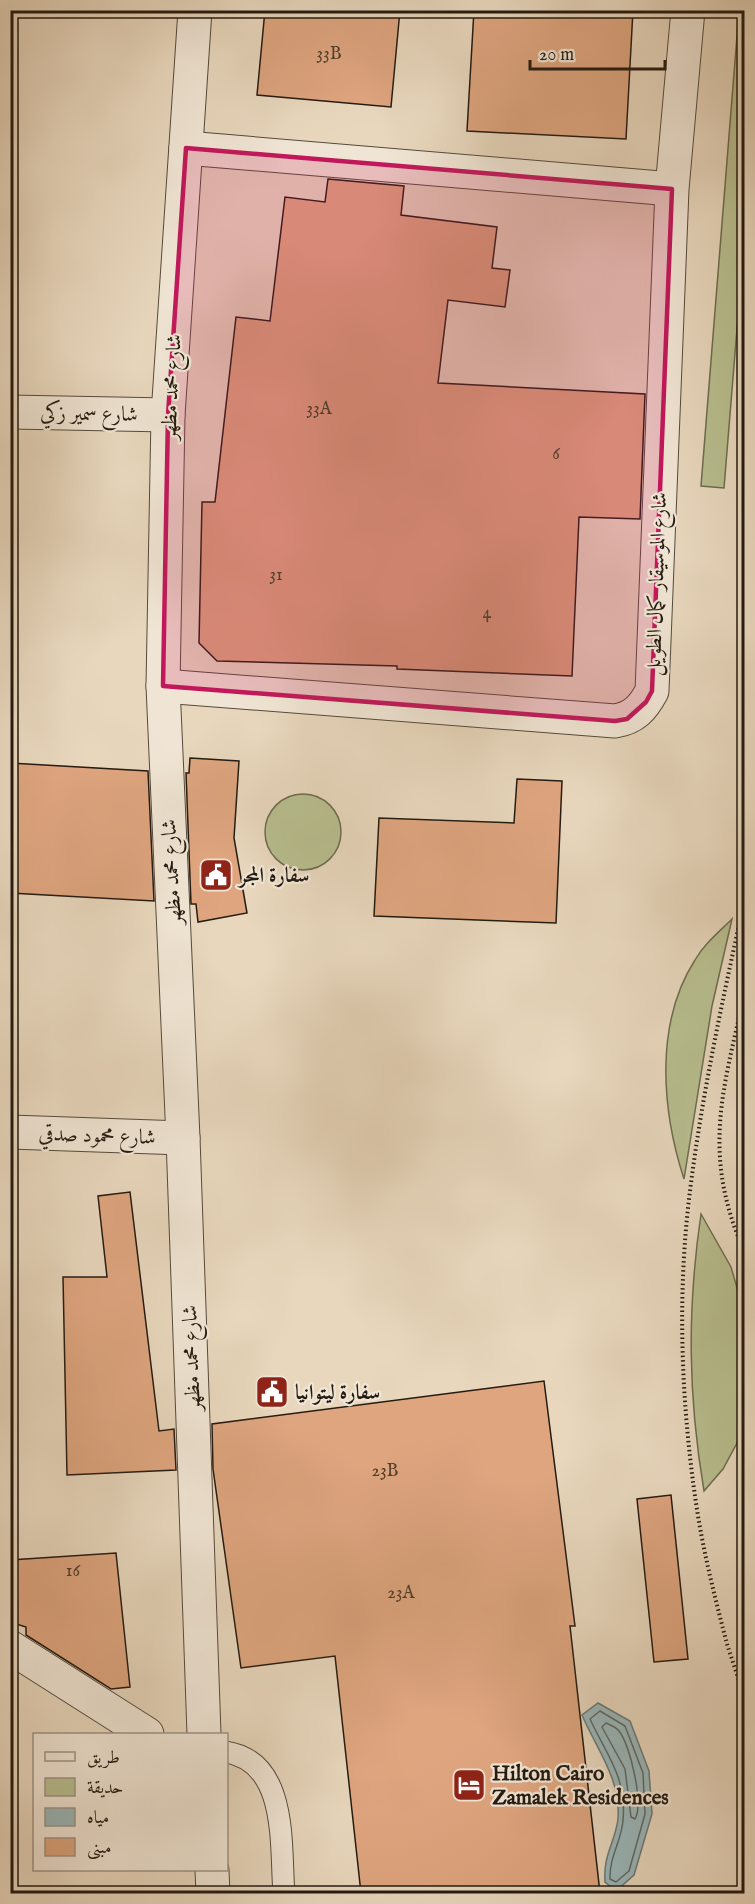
<svg xmlns="http://www.w3.org/2000/svg" width="755" height="1904" font-family="'IM FELL English',Amiri,serif">
<style>
.green{fill:#b8be8f;stroke:#6e6c50;stroke-width:1.5}
.water{fill:#9ab7ba;stroke:#6b7977;stroke-width:1.5}
.lines{fill:none;stroke-linecap:round;stroke-linejoin:round}
.shore{stroke:#5f6966;stroke-width:1.5}
.building{fill:#dea57f;stroke:#241b12;stroke-width:1.5}
.service-casing{stroke:#554a3d;stroke-width:23}
.minor-casing{stroke:#554a3d;stroke-width:35}
.tertiary-casing{stroke:#554a3d;stroke-width:35}
.path{stroke:#241b12;stroke-width:4;stroke-dasharray:1.5 3;stroke-linecap:butt}
.service{stroke:#f0e5d4;stroke-width:21}
.minor{stroke:#f0e5d4;stroke-width:33}
.tertiary{stroke:#f0e5d4;stroke-width:33}
.marked{fill:#c2185b;fill-opacity:0.2;stroke:#c2185b;stroke-width:4.5;stroke-linejoin:round}
.labels{text-anchor:middle;stroke-width:4.5;stroke-linejoin:round;paint-order:stroke}
.number-label{font-size:18px;fill:#523e2d}
.street-label{font-size:21px;fill:#241b12;stroke:#f0e5d4}
.poi-label{font-size:21px;font-weight:bold;fill:#241b12;stroke:#f0e5d4;text-anchor:start}
</style>
<rect width="100%" height="100%" fill="#e8d7bd"/>
<filter id="stains"><feTurbulence type="fractalNoise" baseFrequency=".00333" numOctaves="4"/><feColorMatrix values="0 0 0 0 .2 0 0 0 0 .09 0 0 0 0 .02 0 0 0 .5 -.17"/></filter>
<radialGradient id="worn" r=".72"><stop offset=".6" stop-color="#630" stop-opacity="0"/><stop offset="1" stop-color="#630" stop-opacity=".3"/></radialGradient>
<path class="green" d="M 739,11 L 744,11 L 744,243 L 724,488 L 701,486 Z
M265 832a38 38 0 1 1 76 0a38 38 0 1 1-76 0Z
M 732,919 L 712,1006 L 684,1179 C 662,1111 654,1024 695,960 C 704,944 719,932 732,919 Z
M 701,1214 L 731,1267 L 744,1312 L 744,1419 L 737,1443 L 723,1469 L 704,1491 C 688,1396 687,1310 701,1214 Z"/>
<path class="water" d="M 598,1703 L 630,1721 L 649,1771 L 652,1814 L 634,1875 L 616,1891 L 605,1882 C 603,1854 615,1843 618,1819 C 621,1779 597,1750 582,1715 Z"/>
<g class="lines">
<path class="shore" d="M 600,1711 L 625,1726 L 643,1773 L 645,1814 L 629,1871 L 616,1882 L 610,1879 C 609,1857 622,1840 623,1820 C 627,1777 606,1754 590,1719 Z
M 606,1723 C 610,1725 616,1727 619,1731 C 630,1744 644,1804 635,1819 L 631,1817 L 625,1769 L 602,1727 Z"/>
</g>
<path class="building" d="M 265,10 L 400,10 L 391,107 L 257,95 Z
M 474,10 L 633,10 L 626,139 L 467,131 Z
M 328,179 L 404,186 L 401,215 L 497,227 L 492,268 L 510,270 L 505,307 L 448,300 L 438,383 L 645,394 L 640,519 L 579,517 L 572,676 L 397,669 L 397,666 L 217,661 L 199,643 L 202,502 L 215,502 L 236,317 L 270,321 L 285,197 L 325,202 Z
M 190,758 L 239,761 L 234,838 L 247,913 L 198,922 L 196,904 L 191,904 L 186,773 L 189,773 Z
M 10,763 L 148,771 L 154,901 L 10,893 Z
M 517,779 L 562,781 L 556,923 L 374,916 L 379,818 L 514,823 Z
M 130,1192 L 159,1431 L 174,1429 L 176,1470 L 67,1475 L 63,1277 L 107,1277 L 98,1196 Z
M 544,1381 L 575,1626 L 570,1626 L 600,1893 L 361,1893 L 335,1656 L 241,1668 L 213,1469 L 212,1424 Z
M 671,1495 L 688,1659 L 654,1662 L 637,1499 Z
M 116,1553 L 130,1687 L 111,1689 L 26,1635 L 26,1627 L 10,1622 L 10,1560 Z"/>
<g class="lines">
<defs>
<path id="service" d="M 226,1752 C 289,1762 280,1846 284,1894"/>
<path id="minor" d="M 186,148 L 672,189
M 10,412 L 168,415
M 163,686 L 615,721 C 634,718 643,708 652,691 L 672,189 L 688,10
M 10,1132 L 183,1138
M 10,1647 L 147,1734"/>
<path id="tertiary" d="M 195,10 L 168,415 L 163,686 L 183,1138 L 204,1734
M 212,1870 L 213,1894"/>
</defs>
<use href="#service" class="service-casing"/>
<use href="#minor" class="minor-casing"/>
<use href="#tertiary" class="tertiary-casing"/>
<path class="path" d="M 744,317 L 739,364 L 744,427
M 744,902 C 723,998 702,1094 690,1191 C 677,1294 681,1401 696,1503 C 703,1551 715,1598 727,1644 C 733,1663 740,1681 744,1701
M 744,996 C 722,1093 702,1155 744,1251
M 744,1786 L 740,1832 L 744,1892"/>
<use href="#service" class="service"/>
<use href="#minor" class="minor"/>
<use href="#tertiary" class="tertiary"/>
</g>
<path class="marked" d="M 186,148 L 672,189 L 652,691 L 646,702 L 627,719 L 615,721 L 163,686 L 168,415 Z"/>
<defs>
<symbol id="civic-square" viewBox="-11 -11 22 22"><rect x="-9" y="-9" width="18" height="18" rx="4" fill="#8f2418" stroke="#f0e5d4"/><path d="M-.6-6.5H3V-4.5H.6V-3L4-1V1h2V6H-6V1h2V-1L-.6-3ZM-1.2 2.5V6h2.4V2.5Z" fill="#fff"/></symbol>
<symbol id="hotel-square" viewBox="-11 -11 22 22"><rect x="-9" y="-9" width="18" height="18" rx="4" fill="#8f2418" stroke="#f0e5d4"/><path d="M-6-4.5h1.5V1H6V5H4.5V3h-9V5H-6ZM-4 0a1.8 1.8 0 1 1 3.6 0ZM.5 0V-2.5h3Q6-2.5 6 0Z" fill="#fff"/></symbol>
</defs>
<g fill-rule="evenodd">
<use href="#civic-square" x="197" y="856" width="38" height="38"/>
<use href="#civic-square" x="253" y="1373" width="38" height="38"/>
<use href="#hotel-square" x="450" y="1766" width="38" height="38"/>
</g>
<g class="labels">
<g class="number-label">
<text x="329" y="59">33B</text>
<text x="319" y="414">33A</text>
<text x="556" y="459">6</text>
<text x="276" y="580">31</text>
<text x="487" y="618">4</text>
<text x="385" y="1476">23B</text>
<text x="73" y="1576">16</text>
<text x="401" y="1598">23A</text>
</g>
<g class="street-label">
<text transform="translate(171 387) rotate(-87)" y="7">شارع محمد مظهر</text>
<text transform="translate(89 413) rotate(1)" y="7">شارع سمير زكي</text>
<text transform="translate(656 584) rotate(-88)" y="7">شارع الموسيقار كمال الطويل</text>
<text transform="translate(171 872) rotate(-93)" y="7">شارع محمد مظهر</text>
<text transform="translate(97 1135) rotate(2)" y="7">شارع محمود صدقي</text>
<text transform="translate(191 1358) rotate(-92)" y="7">شارع محمد مظهر</text>
</g>
<g class="poi-label">
<text x="239" y="882">سفارة المجر</text>
<text x="295" y="1399">سفارة ليتوانيا</text>
<text x="492" y="1780">Hilton Cairo<tspan x="492" dy="24">Zamalek Residences</tspan></text>
</g>
</g>
<rect width="755" height="1904" fill="none" stroke="#e8d7bd" stroke-width="36"/>
<rect x="12" y="12" width="731" height="1880" fill="none" stroke="#241b12" stroke-width="3"/>
<rect x="18" y="18" width="719" height="1868" fill="none" stroke="#241b12" stroke-width="1.5"/>
<rect x="33" y="1733" width="195" height="138" fill="#f0e5d4" stroke="#9e9486" stroke-width="1.5"/>
<rect x="45" y="1752" width="30" height="9" fill="#f0e5d4" stroke="#9e9486" stroke-width="1.5"/>
<text x="87" y="1763" font-size="18" fill="#241b12">طريق</text>
<rect x="45" y="1778" width="30" height="18" fill="#b8be8f" stroke="#9e9486" stroke-width="1.5"/>
<text x="87" y="1793" font-size="18" fill="#241b12">حديقة</text>
<rect x="45" y="1808" width="30" height="18" fill="#9ab7ba" stroke="#9e9486" stroke-width="1.5"/>
<text x="87" y="1823" font-size="18" fill="#241b12">مياه</text>
<rect x="45" y="1838" width="30" height="18" fill="#dea57f" stroke="#9e9486" stroke-width="1.5"/>
<text x="87" y="1853" font-size="18" fill="#241b12">مبنى</text>
<path d="M530 60v9h135v-9" fill="none" stroke="#241b12" stroke-width="3"/>
<text x="539" y="60" font-size="18" fill="#241b12" stroke="#f0e5d4" stroke-width="4.5" paint-order="stroke">20 m</text>
<rect width="100%" height="100%" filter="url(#stains)"/>
<rect width="100%" height="100%" fill="url(#worn)"/>
</svg>
